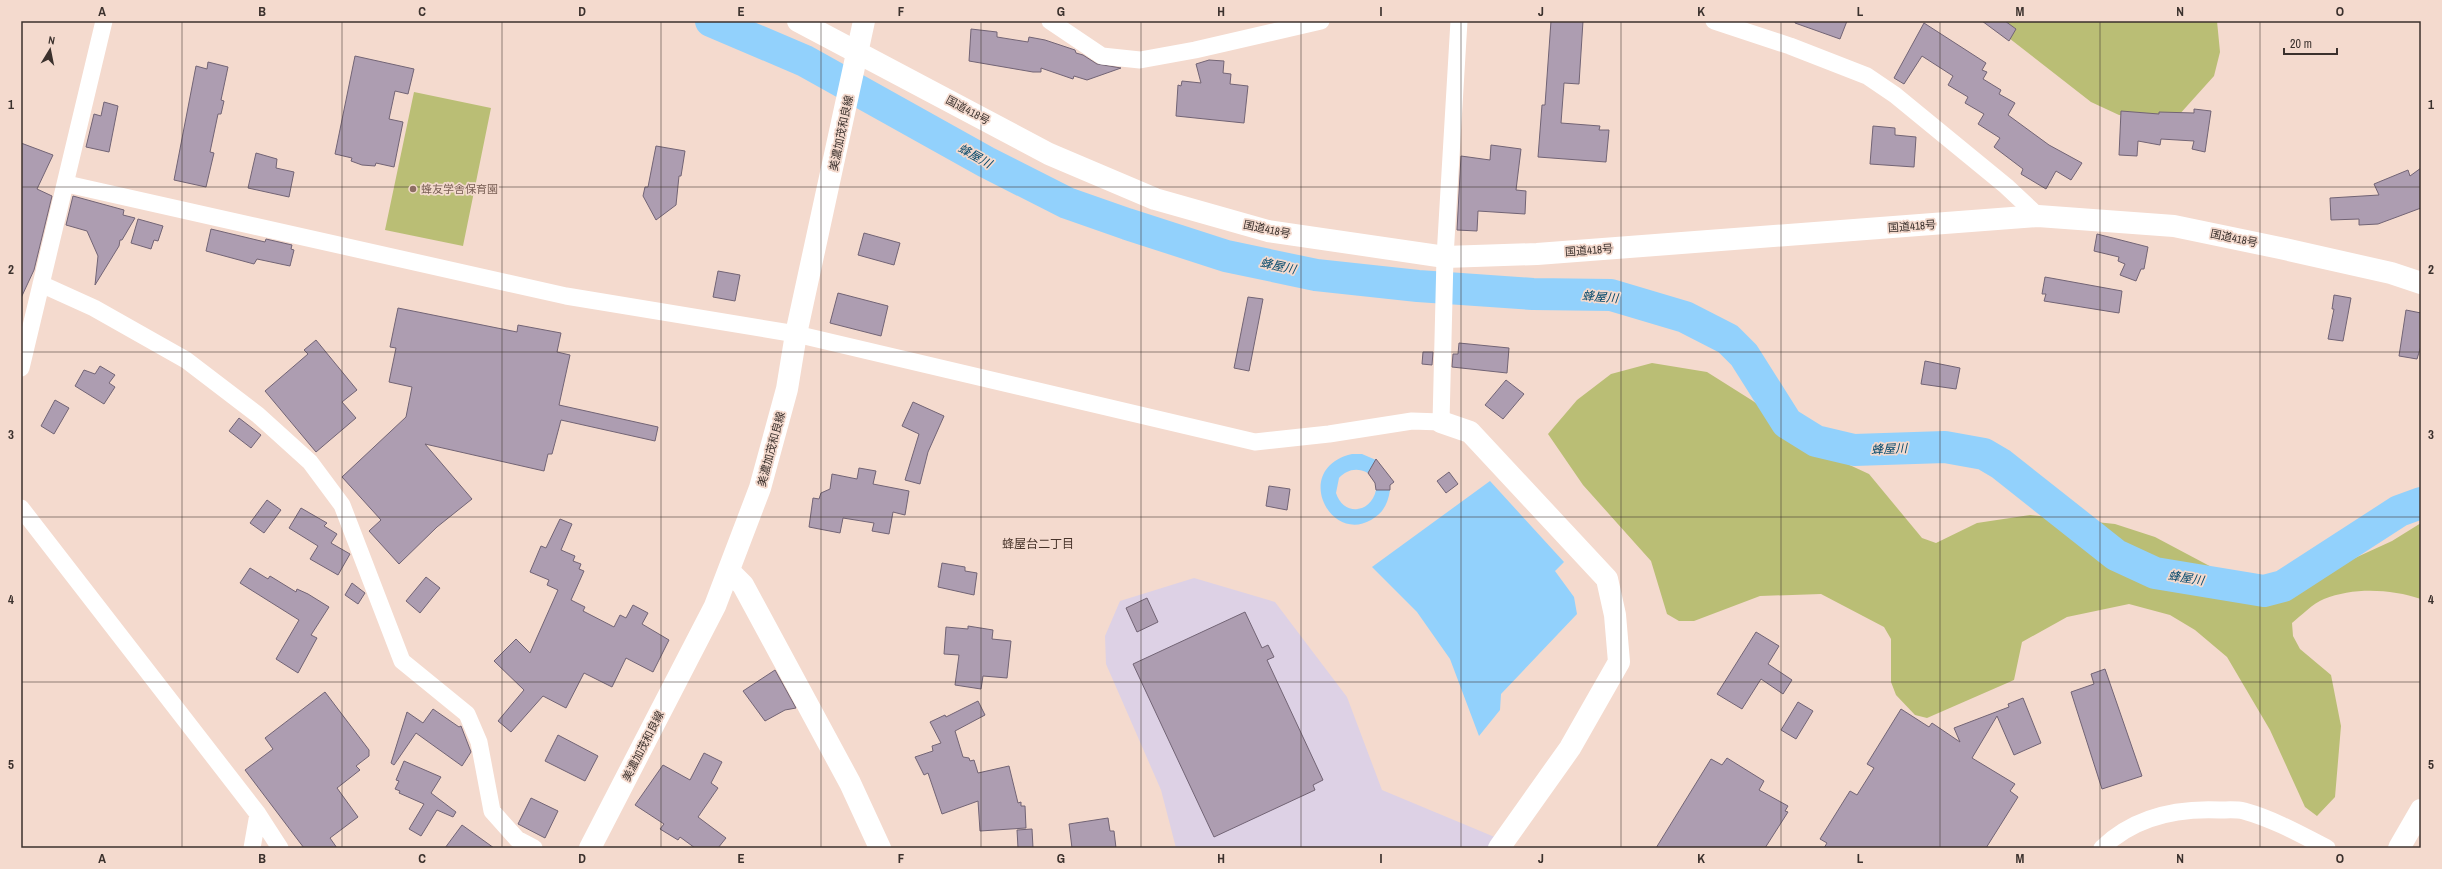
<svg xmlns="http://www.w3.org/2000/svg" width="2442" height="869" font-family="'Archivo Narrow','Noto Sans JP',sans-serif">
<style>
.industrial{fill:#ddd1e5}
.green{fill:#babe75}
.water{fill:#92d1fc}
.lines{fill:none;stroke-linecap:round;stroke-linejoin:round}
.river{stroke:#92d1fc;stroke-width:32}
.building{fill:#ad9db1;stroke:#726475}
.minor{stroke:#fff;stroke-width:17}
.tertiary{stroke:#fff;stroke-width:22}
.secondary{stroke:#fff;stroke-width:22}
.primary{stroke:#fff;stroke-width:22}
.trunk{stroke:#fff;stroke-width:22}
.grid{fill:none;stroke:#3b312d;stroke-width:1;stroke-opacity:0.55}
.education-dot{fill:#8d6e63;stroke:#f4dace;stroke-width:1.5}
.labels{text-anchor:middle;stroke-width:3.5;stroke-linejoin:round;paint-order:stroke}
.street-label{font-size:11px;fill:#3b312d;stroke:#f4dace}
.education-label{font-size:11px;fill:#785e54;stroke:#f4dace;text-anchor:start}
.water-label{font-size:12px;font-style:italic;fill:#02476a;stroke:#f4dace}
.neighbourhood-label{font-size:12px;fill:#48342b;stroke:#f4dace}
.neatline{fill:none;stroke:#3b312d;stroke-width:1.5}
.grid-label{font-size:13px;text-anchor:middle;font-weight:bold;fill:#3b312d}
</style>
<rect width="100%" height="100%" fill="#f4dace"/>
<path class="industrial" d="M 1194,578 L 1275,602 L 1347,697 L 1382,790 L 1497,838 L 1490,848 L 1176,848 L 1161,790 L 1106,664 L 1105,636 L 1120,601 Z"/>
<path class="green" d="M 1987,21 L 2217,21 L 2220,52 L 2214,76 L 2178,116 L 2149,118 L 2119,115 L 2091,102 Z
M 414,92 L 491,108 L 463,246 L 385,230 Z
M 1652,363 L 1707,372 L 1753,401 L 1815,449 L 1869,474 L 1922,538 L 1936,543 L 1977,523 L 2030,515 L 2115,524 L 2155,537 L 2219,571 L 2271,584 L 2309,579 L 2392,541 L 2421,523 L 2421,599 C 2391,589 2354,587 2324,599 C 2313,603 2301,616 2292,623 L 2293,636 L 2300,649 L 2331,675 L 2341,726 L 2335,797 L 2317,816 L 2305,807 L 2270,730 L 2227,657 L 2195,630 L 2170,615 L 2129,604 L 2067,617 L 2022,642 L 2014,680 L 1927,718 L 1915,715 L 1896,695 L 1891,682 L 1891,639 L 1884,627 L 1821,594 L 1760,596 L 1694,621 L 1679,621 L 1667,614 L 1651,561 L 1583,485 L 1548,434 L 1577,400 L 1611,374 Z"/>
<path class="water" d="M 1352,454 L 1362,454 L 1376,460 L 1368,473 C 1356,467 1347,470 1339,478 L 1336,493 C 1343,516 1371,514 1376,490 L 1390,490 C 1388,504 1383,513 1371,520 C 1329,544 1292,468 1352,454 Z
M 1490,481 L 1564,562 L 1555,571 L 1574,597 L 1577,614 L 1501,694 L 1500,710 L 1479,736 L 1450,659 L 1417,612 L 1372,567 Z"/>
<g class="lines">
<path class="river" d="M 711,21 L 805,61 L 986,162 L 1067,203 L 1127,224 L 1226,256 L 1316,275 L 1418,286 L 1533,294 L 1611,295 L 1685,317 L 1728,339 L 1744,355 L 1787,423 L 1816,441 L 1854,450 L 1945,447 L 1984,454 L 2001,464 L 2116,555 L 2155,573 L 2264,591 L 2283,586 L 2399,511 L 2421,503"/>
</g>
<path class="building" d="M 1551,21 L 1583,21 L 1579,84 L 1564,83 L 1561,123 L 1600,126 L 1599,130 L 1609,130 L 1606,162 L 1538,157 L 1542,105 L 1545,105 Z
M 1795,21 L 1847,21 L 1840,39 L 1795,23 Z
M 1982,21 L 2005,21 L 2016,29 L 2009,41 Z
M 1924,23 L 1986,63 L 1982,70 L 1987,72 L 1983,79 L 2001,90 L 1999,94 L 2015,103 L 2008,115 L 2049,145 L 2082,163 L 2071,180 L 2056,171 L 2046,189 L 2021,174 L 2023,169 L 1994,147 L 2000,138 L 1978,124 L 1984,114 L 1965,103 L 1968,97 L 1948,85 L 1953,76 L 1922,56 L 1904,84 L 1894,78 Z
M 971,29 L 997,32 L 997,37 L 1028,42 L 1029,37 L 1045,40 L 1075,50 L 1076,53 L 1083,55 L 1097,64 L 1121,68 L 1087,80 L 1074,76 L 1073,79 L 1041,68 L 1041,72 L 1033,72 L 969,61 Z
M 355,56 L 414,69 L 408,94 L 395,91 L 389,119 L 403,122 L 394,167 L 376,163 L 375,166 L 362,165 L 351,161 L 352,158 L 335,154 Z
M 1209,60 L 1224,61 L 1223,73 L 1231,74 L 1230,84 L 1248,86 L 1244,123 L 1176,116 L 1178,85 L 1181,86 L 1182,81 L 1201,83 L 1196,64 Z
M 208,62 L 228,67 L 221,100 L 224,101 L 221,114 L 218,114 L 210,152 L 214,153 L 206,187 L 174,180 L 196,66 L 207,69 Z
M 104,102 L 118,106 L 109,152 L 86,147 L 94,114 L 101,116 Z
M 2194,109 L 2211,111 L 2205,152 L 2192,149 L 2194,141 L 2161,139 L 2160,145 L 2138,141 L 2137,156 L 2119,155 L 2121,111 L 2159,114 L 2159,112 L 2194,113 Z
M 1873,126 L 1895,128 L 1895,135 L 1916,137 L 1914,167 L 1870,164 Z
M 21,143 L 53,155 L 37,189 L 52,196 L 34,270 L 21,298 Z
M 1491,145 L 1521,149 L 1516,190 L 1526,191 L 1525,214 L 1478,211 L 1477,231 L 1457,230 L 1461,156 L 1490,160 Z
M 656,146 L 685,151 L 681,176 L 679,176 L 676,205 L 656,220 L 643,196 L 645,187 L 648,187 Z
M 256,153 L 277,159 L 276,168 L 294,172 L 289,197 L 248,188 Z
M 2421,168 L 2421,208 L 2378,224 L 2359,225 L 2359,219 L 2331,220 L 2330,198 L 2379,195 L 2374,184 L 2408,170 L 2410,176 Z
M 73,196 L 124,210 L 123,215 L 135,218 L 122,240 L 120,240 L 119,246 L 95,285 L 98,256 L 87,231 L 66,225 Z
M 138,219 L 163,226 L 158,241 L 154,240 L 151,249 L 131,243 Z
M 211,229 L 265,242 L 266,239 L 292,245 L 291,249 L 294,250 L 290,266 L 257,259 L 254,264 L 206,251 Z
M 864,233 L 900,243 L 894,265 L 858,255 Z
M 2097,234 L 2148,247 L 2144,269 L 2141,269 L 2136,281 L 2120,275 L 2125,264 L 2118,261 L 2119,257 L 2094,251 Z
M 718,271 L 740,275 L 735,301 L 713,297 Z
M 2045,277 L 2122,291 L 2119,313 L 2044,301 L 2046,294 L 2042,294 Z
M 838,293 L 888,306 L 881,336 L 830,323 Z
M 2334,295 L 2351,298 L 2343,341 L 2328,339 L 2334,309 L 2332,309 Z
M 1248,297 L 1263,299 L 1249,371 L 1234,368 Z
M 398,308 L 517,332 L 518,325 L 561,333 L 557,352 L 570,355 L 559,405 L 658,427 L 655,441 L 561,420 L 552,454 L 548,454 L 544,471 L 425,444 L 472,499 L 437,527 L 399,564 L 369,531 L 381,520 L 342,477 L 406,417 L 412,387 L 389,382 L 396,348 L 390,347 Z
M 2406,310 L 2421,313 L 2421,346 L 2417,359 L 2399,356 Z
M 316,340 L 357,390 L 342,402 L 356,418 L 316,452 L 265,391 L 308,354 L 304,350 Z
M 1459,343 L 1509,348 L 1507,373 L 1452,367 L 1453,354 L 1458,354 Z
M 1423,352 L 1433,352 L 1432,365 L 1422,364 Z
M 1925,361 L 1960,368 L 1956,389 L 1921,384 Z
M 100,366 L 115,375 L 109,383 L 115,387 L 104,404 L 75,386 L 84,370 L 95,374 Z
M 1506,380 L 1524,394 L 1503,419 L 1485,405 Z
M 55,400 L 69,408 L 54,434 L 41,426 Z
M 913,402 L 944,416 L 928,452 L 920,484 L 905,480 L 919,434 L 902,426 Z
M 239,418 L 261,435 L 251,448 L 229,431 Z
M 1376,459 L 1394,482 L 1390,485 L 1390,490 L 1376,490 L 1375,483 L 1368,473 Z
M 859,468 L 876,471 L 873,484 L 909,491 L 905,515 L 893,512 L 889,534 L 872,531 L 874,523 L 843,518 L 840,533 L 809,527 L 813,498 L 819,499 L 821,493 L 830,489 L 832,474 L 857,479 Z
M 1449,472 L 1458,484 L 1446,493 L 1437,481 Z
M 1269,486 L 1290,489 L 1287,510 L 1266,506 Z
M 267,500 L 281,510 L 264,533 L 250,523 Z
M 301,508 L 327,523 L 324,526 L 337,534 L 331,543 L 350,554 L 338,575 L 310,559 L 318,546 L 289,528 Z
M 560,519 L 572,524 L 561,550 L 575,556 L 573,561 L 581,564 L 579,569 L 584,571 L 571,600 L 585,607 L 583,611 L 614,627 L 620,615 L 626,618 L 633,605 L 648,613 L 642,624 L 669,640 L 653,672 L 626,658 L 612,687 L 584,673 L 566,708 L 543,696 L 511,732 L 498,721 L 524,690 L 494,661 L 516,639 L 530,653 L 558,590 L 547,585 L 549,580 L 530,572 L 541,546 L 546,548 Z
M 942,563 L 965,567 L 965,571 L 977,573 L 974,595 L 938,587 Z
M 250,568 L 268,579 L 270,576 L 296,592 L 297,589 L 308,594 L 329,607 L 311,635 L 317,638 L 298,673 L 276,659 L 299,620 L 240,583 Z
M 426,577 L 440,588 L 420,613 L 406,601 Z
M 352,583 L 365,593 L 358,604 L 345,595 Z
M 1147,598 L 1158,622 L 1137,632 L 1126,608 Z
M 1245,612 L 1262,648 L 1268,645 L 1274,657 L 1267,660 L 1323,780 L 1313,785 L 1315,790 L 1214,837 L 1133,664 Z
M 968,626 L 993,630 L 992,639 L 1011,641 L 1007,678 L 983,676 L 981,689 L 955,685 L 959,655 L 944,654 L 946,627 L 968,629 Z
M 1756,632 L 1779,646 L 1768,664 L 1792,680 L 1783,694 L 1761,679 L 1742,709 L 1717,694 Z
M 2105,669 L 2142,776 L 2102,789 L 2071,692 L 2094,684 L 2091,674 Z
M 775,670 L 796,708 L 785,710 L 765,721 L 743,691 Z
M 325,692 L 369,750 L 369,756 L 356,766 L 360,770 L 337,788 L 358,817 L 330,838 L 337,848 L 304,848 L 245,770 L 273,749 L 265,738 Z
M 2023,698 L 2041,743 L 2014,755 L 1997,716 L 1972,758 L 2015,784 L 2010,791 L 2018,797 L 1986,848 L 1824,848 L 1827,843 L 1820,839 L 1850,791 L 1857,795 L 1874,768 L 1867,764 L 1901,709 L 1929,727 L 1932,723 L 1960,742 L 1954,728 L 2009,707 L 2008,704 Z
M 978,701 L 985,715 L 955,731 L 963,757 L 969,758 L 970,761 L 974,760 L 978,773 L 1009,766 L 1018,803 L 1021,802 L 1021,806 L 1025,806 L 1026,828 L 980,831 L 978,801 L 942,814 L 928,773 L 924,775 L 915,757 L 933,751 L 932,746 L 941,743 L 930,722 L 945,715 L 946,717 Z
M 1798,702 L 1813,711 L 1796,739 L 1781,730 Z
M 433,709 L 459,727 L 461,726 L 471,752 L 462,766 L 416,733 L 394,765 L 391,763 L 407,712 L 423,723 Z
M 558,735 L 598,756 L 585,781 L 545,761 Z
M 704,753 L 722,762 L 711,783 L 718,788 L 698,817 L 726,838 L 718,848 L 695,848 L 680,837 L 678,840 L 660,829 L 664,824 L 635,805 L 663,765 L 690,780 Z
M 1727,758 L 1764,781 L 1759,790 L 1788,806 L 1785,811 L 1788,812 L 1765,848 L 1656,848 L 1711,759 L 1722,765 Z
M 404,761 L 441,777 L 431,793 L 456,812 L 453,817 L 437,810 L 421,836 L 409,829 L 424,804 L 399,793 L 400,791 L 395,789 L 399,781 L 396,780 Z
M 531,798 L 558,811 L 545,838 L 518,824 Z
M 1108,818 L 1110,831 L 1114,831 L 1116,848 L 1072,848 L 1069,824 Z
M 462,825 L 494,848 L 445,848 Z
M 1032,829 L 1033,848 L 1018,848 L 1017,830 Z"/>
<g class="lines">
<path class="minor" d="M 1050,21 L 1102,56 L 1140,60 L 1195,50 L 1321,21
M 1714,21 L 1790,46 L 1867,76 L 1895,95 L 2006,186 L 2038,216
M 67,184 L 566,296 L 796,334 L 1255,442 L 1329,434 L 1412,421 L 1441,422 L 1445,257 L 1459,21
M 41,284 L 94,308 L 186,360 L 258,415 L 310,462 L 342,505 L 402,661 L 467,714 L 479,742 L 492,811 L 517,839 L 534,848
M 21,368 L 104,21
M 21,508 L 258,814 L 280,848
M 252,848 L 258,814
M 2102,848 C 2134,817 2177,808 2220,810 C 2227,810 2236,809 2244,811 C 2273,819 2300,834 2327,848"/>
<path class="tertiary" d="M 1441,422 L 1470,432 L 1607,579 L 1615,615 L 1619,662 L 1570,748 L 1499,848
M 729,571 L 743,585 L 850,783 L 880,848"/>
<path class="secondary" d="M 2399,848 L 2421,810"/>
<path class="primary" d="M 590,848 L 715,606 L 760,488 L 787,389 L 796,334 L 864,21"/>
<path class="trunk" d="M 798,21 L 1049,154 L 1155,199 L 1268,231 L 1445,257 L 1537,254 L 2038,216 L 2174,226 L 2280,248 L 2391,273 L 2421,283"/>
</g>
<path class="grid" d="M 182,21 L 182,848M 342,21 L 342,848M 502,21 L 502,848M 661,21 L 661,848M 821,21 L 821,848M 981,21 L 981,848M 1141,21 L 1141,848M 1301,21 L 1301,848M 1461,21 L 1461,848M 1621,21 L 1621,848M 1781,21 L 1781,848M 1940,21 L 1940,848M 2100,21 L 2100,848M 2260,21 L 2260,848M 21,187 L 2421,187M 21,352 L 2421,352M 21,517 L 2421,517M 21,682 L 2421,682"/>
<circle class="education-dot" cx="413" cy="189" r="4"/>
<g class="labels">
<g class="street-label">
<text transform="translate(968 110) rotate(28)" y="4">国道418号</text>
<text transform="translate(841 133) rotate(-78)" y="4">美濃加茂和良線</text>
<text transform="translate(1912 226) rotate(-4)" y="4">国道418号</text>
<text transform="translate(1267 229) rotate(12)" y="4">国道418号</text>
<text transform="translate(2234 238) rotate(12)" y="4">国道418号</text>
<text transform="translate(1589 250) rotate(-4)" y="4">国道418号</text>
<text transform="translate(771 449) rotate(-75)" y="4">美濃加茂和良線</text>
<text transform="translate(643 746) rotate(-63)" y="4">美濃加茂和良線</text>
</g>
<g class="education-label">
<text x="421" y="193">蜂友学舎保育園</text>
</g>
<g class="water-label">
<text transform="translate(975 156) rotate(29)" y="4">蜂屋川</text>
<text transform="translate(1278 266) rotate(12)" y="4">蜂屋川</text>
<text transform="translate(1600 297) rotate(5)" y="4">蜂屋川</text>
<text transform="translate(1889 449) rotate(-2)" y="4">蜂屋川</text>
<text transform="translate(2186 578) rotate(9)" y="4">蜂屋川</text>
</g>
<g class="neighbourhood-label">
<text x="1038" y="548">蜂屋台二丁目</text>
</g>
</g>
<rect width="2442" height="869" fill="none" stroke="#f4dace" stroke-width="44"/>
<g transform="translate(50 50) rotate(10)" stroke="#f4dace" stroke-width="3" paint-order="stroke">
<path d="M0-3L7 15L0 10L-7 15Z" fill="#3b312d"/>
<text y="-6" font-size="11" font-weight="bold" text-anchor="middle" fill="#3b312d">N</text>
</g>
<path d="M2284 48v6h53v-6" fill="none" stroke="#3b312d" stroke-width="2"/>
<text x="2290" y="48" font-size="12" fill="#3b312d" stroke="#f4dace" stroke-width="3" paint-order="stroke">20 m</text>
<rect x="22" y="22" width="2398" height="825" class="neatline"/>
<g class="grid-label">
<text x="102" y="16">A</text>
<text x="262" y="16">B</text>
<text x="422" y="16">C</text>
<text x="582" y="16">D</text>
<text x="741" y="16">E</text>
<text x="901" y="16">F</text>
<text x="1061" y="16">G</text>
<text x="1221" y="16">H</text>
<text x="1381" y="16">I</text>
<text x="1541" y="16">J</text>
<text x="1701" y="16">K</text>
<text x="1860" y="16">L</text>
<text x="2020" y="16">M</text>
<text x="2180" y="16">N</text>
<text x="2340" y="16">O</text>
<text x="11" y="109">1</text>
<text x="2431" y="109">1</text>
<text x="11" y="274">2</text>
<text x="2431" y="274">2</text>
<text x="11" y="439">3</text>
<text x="2431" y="439">3</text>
<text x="11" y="604">4</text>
<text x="2431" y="604">4</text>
<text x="11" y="769">5</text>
<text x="2431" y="769">5</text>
<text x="102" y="863">A</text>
<text x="262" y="863">B</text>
<text x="422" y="863">C</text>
<text x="582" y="863">D</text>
<text x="741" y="863">E</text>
<text x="901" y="863">F</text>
<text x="1061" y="863">G</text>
<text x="1221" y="863">H</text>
<text x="1381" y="863">I</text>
<text x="1541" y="863">J</text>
<text x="1701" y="863">K</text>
<text x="1860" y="863">L</text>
<text x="2020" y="863">M</text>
<text x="2180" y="863">N</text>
<text x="2340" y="863">O</text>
</g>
</svg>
